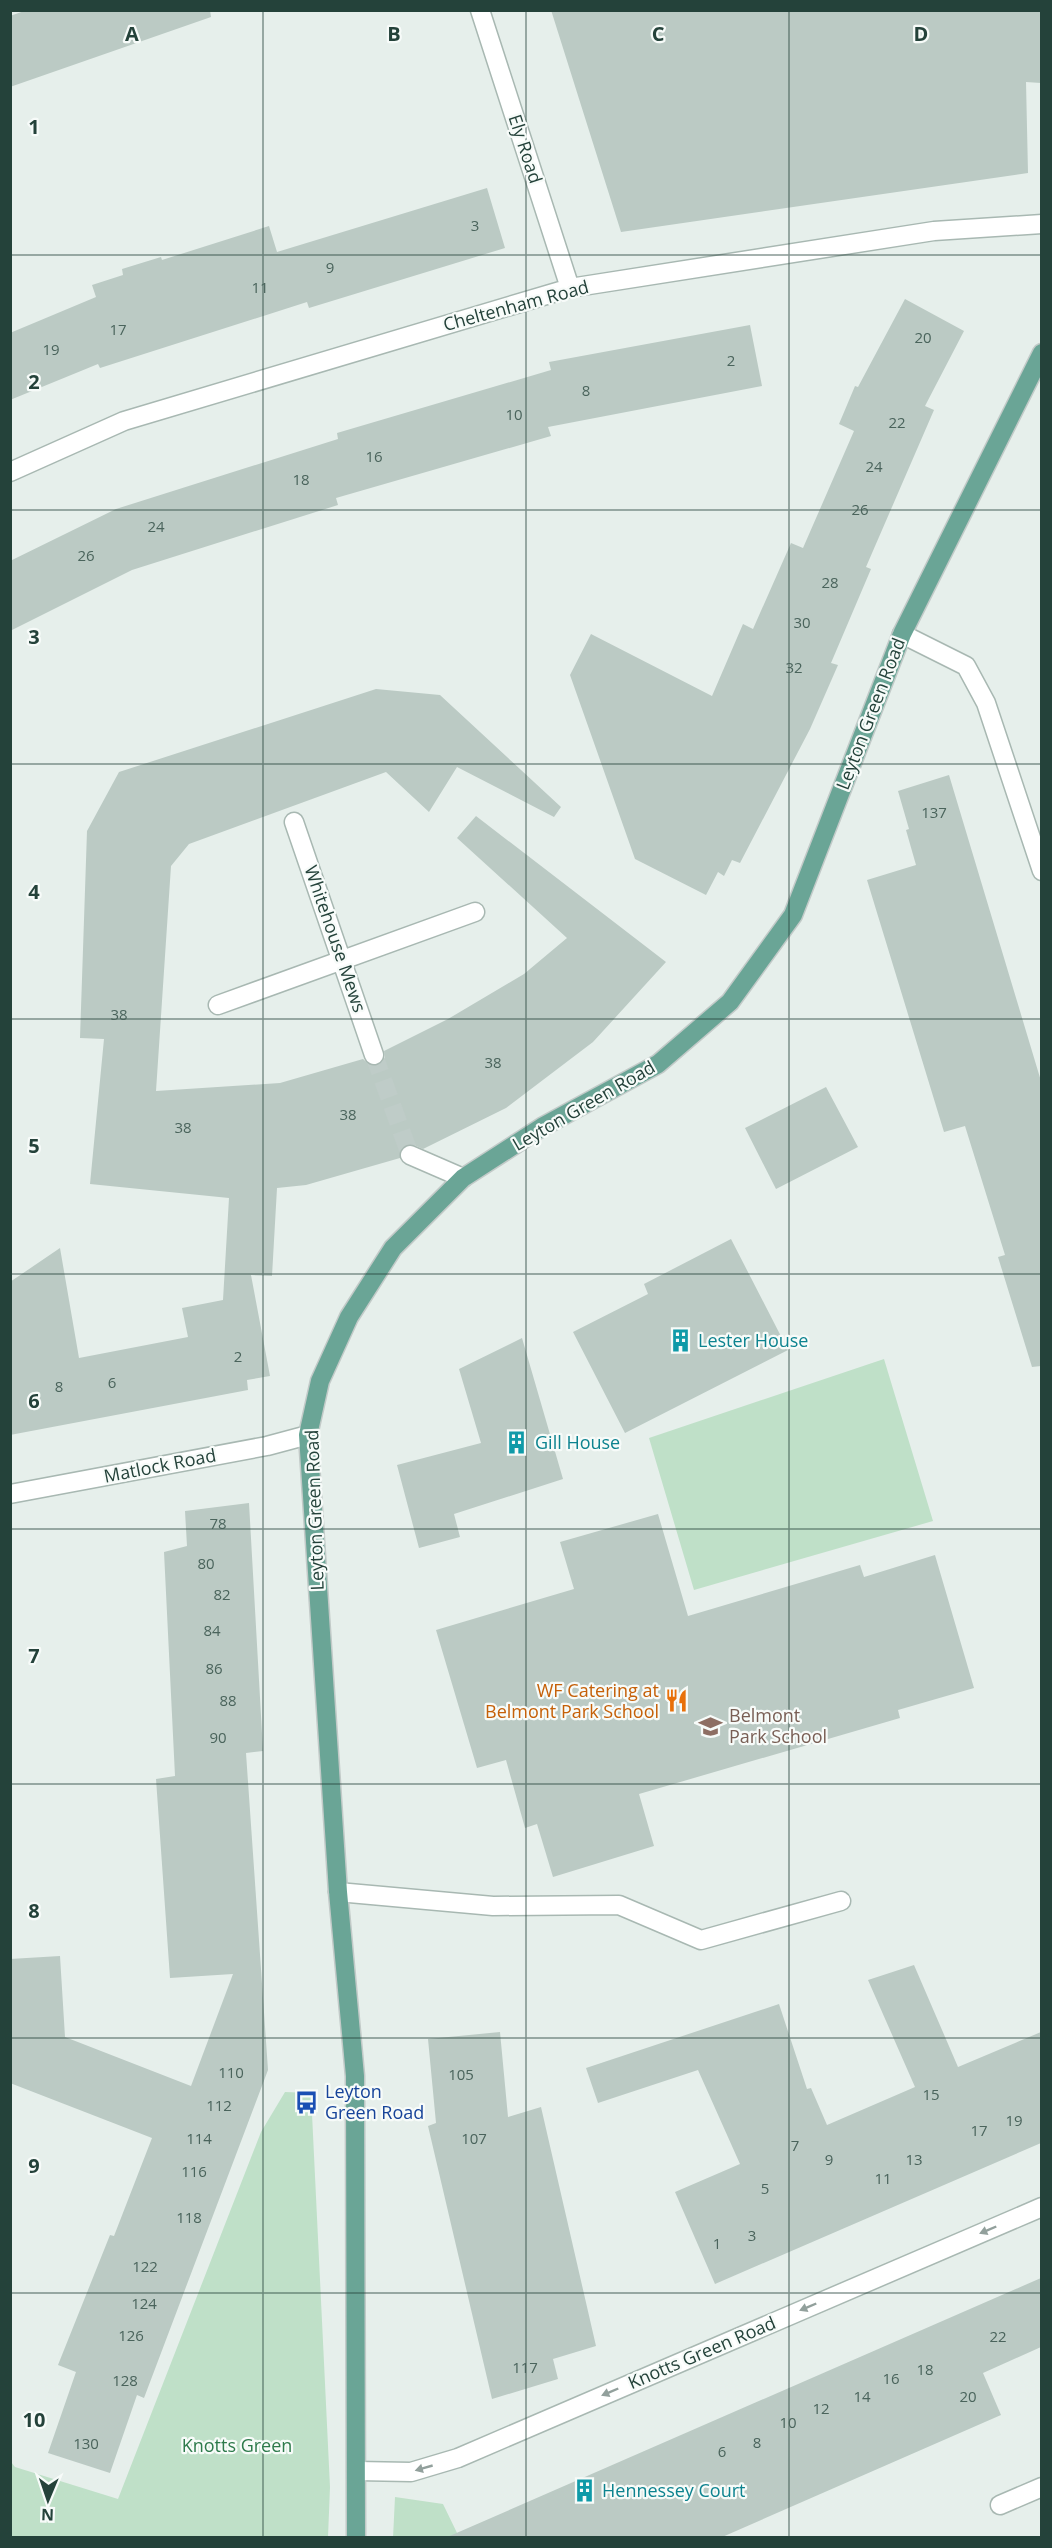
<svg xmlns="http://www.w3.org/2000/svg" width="1052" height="2548" font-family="'Open Sans',sans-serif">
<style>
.green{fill:#bfe0c8}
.building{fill:#bbcac4}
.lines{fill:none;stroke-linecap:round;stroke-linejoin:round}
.minor-tunnel{stroke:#bfccc8;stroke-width:18;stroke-dasharray:18 9;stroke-linecap:butt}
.minor-casing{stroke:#a8b8b2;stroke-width:21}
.major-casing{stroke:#c2cac8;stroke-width:21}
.minor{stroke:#fff;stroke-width:18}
.major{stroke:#6aa596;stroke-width:18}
.oneway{fill:#92a09c}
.grid{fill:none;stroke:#24423a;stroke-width:1.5;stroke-opacity:0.55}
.labels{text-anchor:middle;stroke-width:4.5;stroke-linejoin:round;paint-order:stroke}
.number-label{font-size:15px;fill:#4a645c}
.street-label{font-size:18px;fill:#24423a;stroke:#f7fbf9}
.culture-label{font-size:18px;fill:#0d838f;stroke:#f7fbf9;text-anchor:start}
.food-label{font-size:18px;fill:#c56008;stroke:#f7fbf9;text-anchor:end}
.education-label{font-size:18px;fill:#785e54;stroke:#f7fbf9;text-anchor:start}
.transit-label{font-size:18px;fill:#164399;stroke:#f7fbf9;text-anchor:start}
.park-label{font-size:18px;fill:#2d7a4b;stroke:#f7fbf9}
.grid-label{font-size:20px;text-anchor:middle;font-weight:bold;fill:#24423a;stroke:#f7fbf9;stroke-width:4.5;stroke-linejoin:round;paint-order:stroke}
</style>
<rect width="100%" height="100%" fill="#e6efeb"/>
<path class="green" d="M 884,1359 L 933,1521 L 694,1590 L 649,1438 Z
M 285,2092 L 311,2093 L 330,2487 L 328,2537 L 11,2537 L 11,2462 L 15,2467 L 118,2499 L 261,2132 Z
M 395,2497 L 443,2504 L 459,2537 L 393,2538 Z"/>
<path class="building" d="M 27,10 L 210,10 L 211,17 L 10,87 L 10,16 Z
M 551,10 L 1041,10 L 1041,83 L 1026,82 L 1028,173 L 621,232 Z
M 487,188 L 505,248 L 309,308 L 307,302 L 100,368 L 98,364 L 10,400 L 10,333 L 96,297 L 92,285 L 123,275 L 122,269 L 161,257 L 162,260 L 269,226 L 277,252 Z
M 905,299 L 964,331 L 925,406 L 934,410 L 866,567 L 871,569 L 831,663 L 838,665 L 810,729 L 740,863 L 732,860 L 724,876 L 718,872 L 706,895 L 635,859 L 570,675 L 591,634 L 712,696 L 743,624 L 753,629 L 791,543 L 803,548 L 854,431 L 839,424 L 855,386 L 858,387 Z
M 750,325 L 762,386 L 548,427 L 551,436 L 336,498 L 338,505 L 132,570 L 10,631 L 10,561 L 116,509 L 338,439 L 337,433 L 551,370 L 549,362 Z
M 376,689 L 440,695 L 561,807 L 554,817 L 457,767 L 429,812 L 386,772 L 189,844 L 171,866 L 156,1091 L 280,1083 L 363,1059 L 371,1066 L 378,1065 L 385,1058 L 384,1051 L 448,1019 L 524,974 L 567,938 L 457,838 L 476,816 L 666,962 L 593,1042 L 506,1108 L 423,1149 L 414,1145 L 404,1146 L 400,1151 L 400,1158 L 306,1185 L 277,1188 L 272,1276 L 251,1275 L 270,1376 L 247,1380 L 248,1390 L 10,1435 L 10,1282 L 60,1248 L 79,1358 L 188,1337 L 182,1308 L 223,1300 L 229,1198 L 90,1184 L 104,1039 L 80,1038 L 87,831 L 119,772 Z
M 949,775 L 1041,1081 L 1041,1366 L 1032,1367 L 998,1257 L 1005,1255 L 965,1126 L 944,1132 L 867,880 L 916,865 L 906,830 L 909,829 L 898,791 Z
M 826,1087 L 858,1147 L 776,1189 L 745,1128 Z
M 731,1239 L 788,1350 L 625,1433 L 573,1332 L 648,1294 L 644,1284 Z
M 522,1338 L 563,1479 L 454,1514 L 460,1537 L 419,1548 L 397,1465 L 481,1443 L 459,1369 Z
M 249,1503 L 263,1751 L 246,1753 L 268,2070 L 144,2398 L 137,2395 L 110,2473 L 48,2453 L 76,2372 L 58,2365 L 110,2235 L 114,2236 L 152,2138 L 10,2083 L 10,1959 L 60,1956 L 65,2037 L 191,2086 L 233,1974 L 170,1978 L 156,1779 L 175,1776 L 164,1552 L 187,1546 L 185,1511 Z
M 658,1514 L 688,1616 L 860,1565 L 864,1577 L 935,1555 L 974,1688 L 898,1710 L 900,1718 L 639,1794 L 654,1846 L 553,1877 L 537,1824 L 525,1828 L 506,1760 L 477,1768 L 436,1630 L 574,1589 L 560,1542 Z
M 914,1965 L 958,2067 L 1041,2032 L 1041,2143 L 715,2284 L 675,2192 L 740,2164 L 698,2070 L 598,2103 L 586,2068 L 779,2004 L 807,2089 L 811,2088 L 827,2125 L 915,2087 L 868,1980 Z
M 500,2032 L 508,2117 L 541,2107 L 596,2346 L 553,2359 L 558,2379 L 492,2399 L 428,2126 L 436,2123 L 428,2039 Z
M 1041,2278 L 1041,2347 L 983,2373 L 1001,2415 L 720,2538 L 445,2538 Z"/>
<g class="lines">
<path class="minor-tunnel" d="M 374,1055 L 410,1155"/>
<defs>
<path id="minor" d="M 480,10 L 570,288
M 10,472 L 124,421 L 570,288 L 934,231 L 1042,224
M 902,634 L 966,666 L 986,703 L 1042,871
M 294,822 L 374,1055
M 218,1005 L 475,912
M 410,1155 L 463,1178
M 10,1494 L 267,1446 L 308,1435
M 338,1892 L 493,1906 L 619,1905 L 701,1940 L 841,1901
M 357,2471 L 411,2472 L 458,2458 L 1042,2207
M 1000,2505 L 1042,2487"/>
<path id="major" d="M 356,2538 L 355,2076 L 338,1892 L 308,1435 L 320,1381 L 349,1317 L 393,1248 L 463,1178 L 542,1127 L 658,1064 L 730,1002 L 793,915 L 902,634 L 1042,353"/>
</defs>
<use href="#minor" class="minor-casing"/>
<use href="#major" class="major-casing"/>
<use href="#minor" class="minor"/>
<use href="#major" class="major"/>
</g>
<defs><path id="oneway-solid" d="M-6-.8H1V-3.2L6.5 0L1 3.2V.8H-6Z" transform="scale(1.5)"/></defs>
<g class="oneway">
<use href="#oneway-solid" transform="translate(988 2230) rotate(157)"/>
<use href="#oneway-solid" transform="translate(808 2307) rotate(157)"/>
<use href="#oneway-solid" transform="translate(610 2392) rotate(157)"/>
<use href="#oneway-solid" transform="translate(424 2468) rotate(164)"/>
</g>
<path class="grid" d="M 263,10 L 263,2538M 526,10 L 526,2538M 789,10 L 789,2538M 10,255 L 1042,255M 10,510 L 1042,510M 10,764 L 1042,764M 10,1019 L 1042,1019M 10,1274 L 1042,1274M 10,1529 L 1042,1529M 10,1784 L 1042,1784M 10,2038 L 1042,2038M 10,2293 L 1042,2293"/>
<defs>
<symbol id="building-bare" viewBox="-9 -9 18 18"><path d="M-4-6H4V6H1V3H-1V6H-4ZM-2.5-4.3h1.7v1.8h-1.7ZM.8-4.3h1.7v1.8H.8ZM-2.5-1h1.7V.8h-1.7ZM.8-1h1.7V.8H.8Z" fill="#0f9aa8" stroke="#f7fbf9" stroke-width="2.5" paint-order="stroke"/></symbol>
<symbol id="restaurant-bare" viewBox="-9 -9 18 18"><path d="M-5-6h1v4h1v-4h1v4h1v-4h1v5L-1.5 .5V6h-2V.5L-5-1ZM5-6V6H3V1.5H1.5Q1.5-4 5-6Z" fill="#e8710a" stroke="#f7fbf9" stroke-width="2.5" paint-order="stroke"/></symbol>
<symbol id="school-bare" viewBox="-9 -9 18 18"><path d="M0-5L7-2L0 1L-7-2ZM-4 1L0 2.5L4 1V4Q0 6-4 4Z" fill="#8d6e63" stroke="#f7fbf9" stroke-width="2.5" paint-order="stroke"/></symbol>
<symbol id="bus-bare" viewBox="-9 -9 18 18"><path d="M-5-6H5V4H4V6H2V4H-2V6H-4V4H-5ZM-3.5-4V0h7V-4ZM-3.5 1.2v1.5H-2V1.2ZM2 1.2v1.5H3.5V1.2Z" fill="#1a4fb4" stroke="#f7fbf9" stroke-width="2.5" paint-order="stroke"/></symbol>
</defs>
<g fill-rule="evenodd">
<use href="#building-bare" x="664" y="1324" width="33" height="33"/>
<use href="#building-bare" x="500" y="1426" width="33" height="33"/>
<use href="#restaurant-bare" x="660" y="1684" width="33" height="33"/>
<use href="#school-bare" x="694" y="1710" width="33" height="33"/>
<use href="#bus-bare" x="290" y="2086" width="33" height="33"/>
<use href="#building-bare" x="568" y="2474" width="33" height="33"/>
</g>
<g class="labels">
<g class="number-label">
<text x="475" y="231">3</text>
<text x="330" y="273">9</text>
<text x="260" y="293">11</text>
<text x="118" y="335">17</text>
<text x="923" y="343">20</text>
<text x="51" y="355">19</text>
<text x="731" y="366">2</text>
<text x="586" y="396">8</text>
<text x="514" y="420">10</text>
<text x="897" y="428">22</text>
<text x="374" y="462">16</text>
<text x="874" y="472">24</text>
<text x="301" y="485">18</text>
<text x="860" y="515">26</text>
<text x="156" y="532">24</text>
<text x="86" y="561">26</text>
<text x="830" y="588">28</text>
<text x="802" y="628">30</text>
<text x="794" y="673">32</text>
<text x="934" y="818">137</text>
<text x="119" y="1020">38</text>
<text x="493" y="1068">38</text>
<text x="348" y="1120">38</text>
<text x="183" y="1133">38</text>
<text x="238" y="1362">2</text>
<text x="112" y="1388">6</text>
<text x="59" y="1392">8</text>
<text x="218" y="1529">78</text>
<text x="206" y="1569">80</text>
<text x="222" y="1600">82</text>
<text x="212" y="1636">84</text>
<text x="214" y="1674">86</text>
<text x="228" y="1706">88</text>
<text x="218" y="1743">90</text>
<text x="231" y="2078">110</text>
<text x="461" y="2080">105</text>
<text x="931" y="2100">15</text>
<text x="219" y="2111">112</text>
<text x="1014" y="2126">19</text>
<text x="979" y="2136">17</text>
<text x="199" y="2144">114</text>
<text x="474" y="2144">107</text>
<text x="795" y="2151">7</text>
<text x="829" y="2165">9</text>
<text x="914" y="2165">13</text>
<text x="194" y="2177">116</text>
<text x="883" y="2184">11</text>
<text x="765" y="2194">5</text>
<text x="189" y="2223">118</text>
<text x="752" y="2241">3</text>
<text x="717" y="2249">1</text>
<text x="145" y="2272">122</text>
<text x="144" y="2309">124</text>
<text x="131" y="2341">126</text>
<text x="998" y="2342">22</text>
<text x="525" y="2373">117</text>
<text x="925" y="2375">18</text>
<text x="891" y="2384">16</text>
<text x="125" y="2386">128</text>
<text x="862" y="2402">14</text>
<text x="968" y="2402">20</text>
<text x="821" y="2414">12</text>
<text x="788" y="2428">10</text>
<text x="757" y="2448">8</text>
<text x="86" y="2449">130</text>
<text x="722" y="2457">6</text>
</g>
<g class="street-label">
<text transform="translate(525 149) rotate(72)" y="6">Ely Road</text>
<text transform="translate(516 306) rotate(-15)" y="6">Cheltenham Road</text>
<text transform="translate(871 714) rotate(-69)" y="6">Leyton Green Road</text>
<text transform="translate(335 939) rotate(71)" y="6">Whitehouse Mews</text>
<text transform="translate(584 1106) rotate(-30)" y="6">Leyton Green Road</text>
<text transform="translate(160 1466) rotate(-11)" y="6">Matlock Road</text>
<text transform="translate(315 1510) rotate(-92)" y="6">Leyton Green Road</text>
<text transform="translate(702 2353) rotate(-23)" y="6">Knotts Green Road</text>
</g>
<g class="culture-label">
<text x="698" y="1347">Lester House</text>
<text x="535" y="1449">Gill House</text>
<text x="602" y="2497">Hennessey Court</text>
</g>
<g class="food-label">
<text x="659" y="1697">WF Catering at<tspan x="659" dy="21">Belmont Park School</tspan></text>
</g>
<g class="education-label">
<text x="729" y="1722">Belmont<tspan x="729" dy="21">Park School</tspan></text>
</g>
<g class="transit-label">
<text x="325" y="2098">Leyton<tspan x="325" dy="21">Green Road</tspan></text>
</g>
<g class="park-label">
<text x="237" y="2452">Knotts Green</text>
</g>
</g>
<g class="grid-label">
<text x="132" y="41">A</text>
<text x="394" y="41">B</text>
<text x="658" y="41">C</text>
<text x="921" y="41">D</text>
<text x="34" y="134">1</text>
<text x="34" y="389">2</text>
<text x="34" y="644">3</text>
<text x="34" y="899">4</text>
<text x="34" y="1153">5</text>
<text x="34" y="1408">6</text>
<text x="34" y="1663">7</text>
<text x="34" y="1918">8</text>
<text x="34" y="2173">9</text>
<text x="34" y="2427">10</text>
</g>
<rect width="1052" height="2548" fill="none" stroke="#24423a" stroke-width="24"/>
<g transform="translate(48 2500) rotate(182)" stroke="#f7fbf9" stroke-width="4.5" paint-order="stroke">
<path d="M0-4.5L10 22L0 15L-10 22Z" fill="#24423a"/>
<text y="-9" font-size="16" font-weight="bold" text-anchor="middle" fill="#24423a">N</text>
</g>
</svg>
